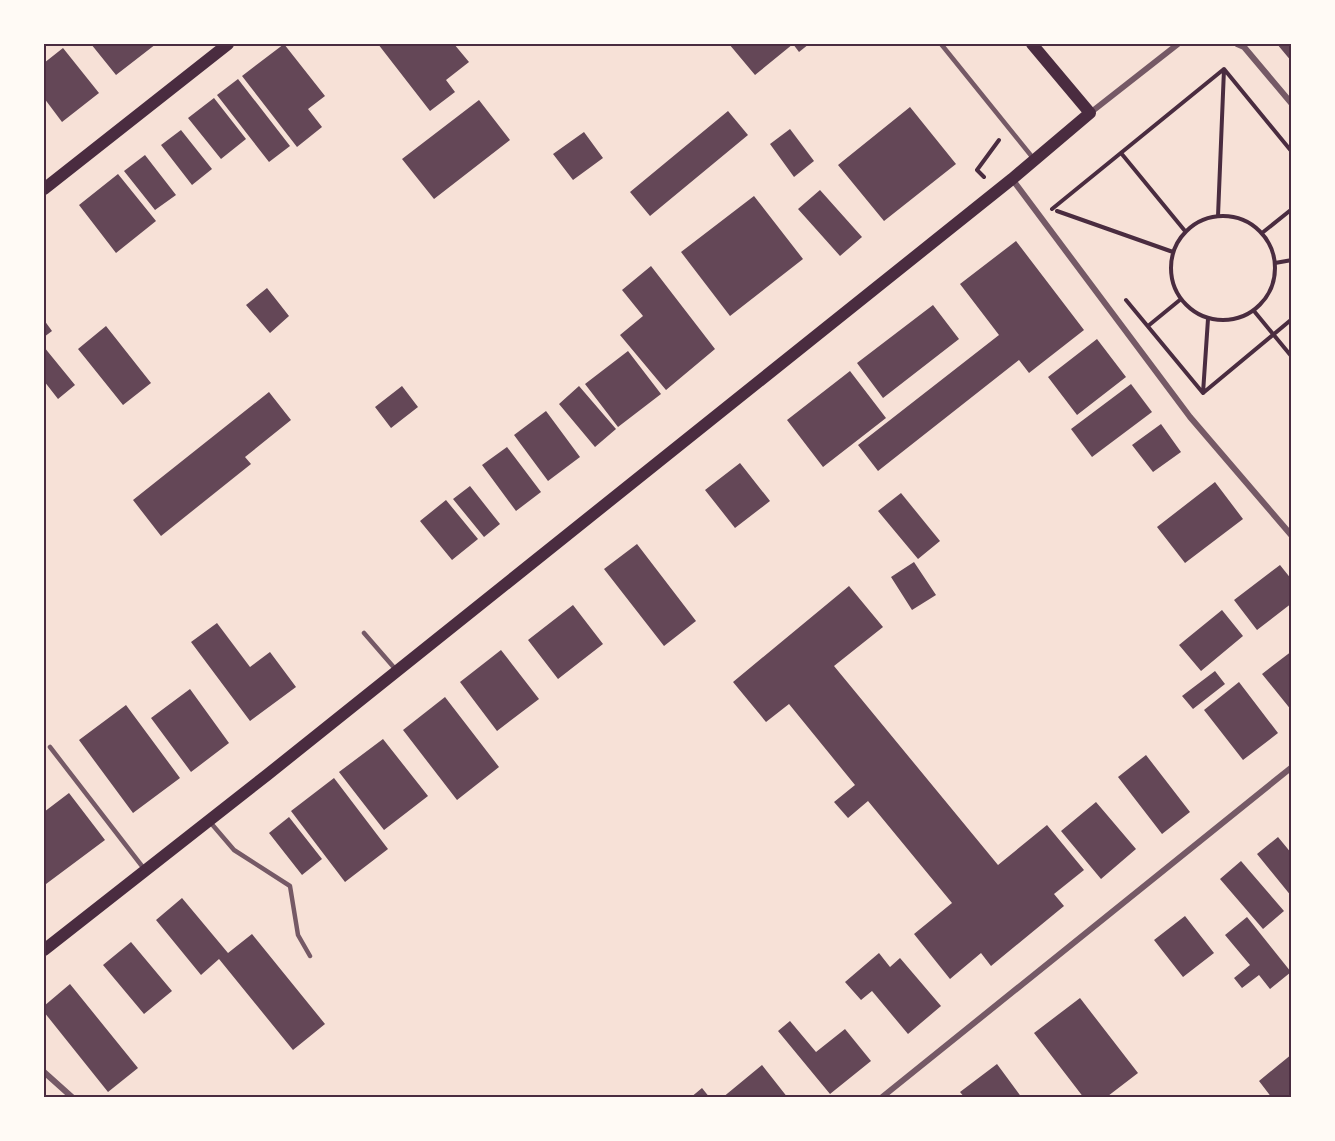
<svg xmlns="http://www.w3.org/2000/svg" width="1335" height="1141" font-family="Roboto,sans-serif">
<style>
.building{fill:#644757}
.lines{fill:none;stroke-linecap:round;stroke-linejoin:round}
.path{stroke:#4a2c40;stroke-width:4}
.service{stroke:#755966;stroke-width:4.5}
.minor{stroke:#755966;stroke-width:6}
.secondary{stroke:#4a2c40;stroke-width:12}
.neatline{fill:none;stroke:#4a2c40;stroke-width:2}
</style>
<rect width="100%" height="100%" fill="#f7e1d7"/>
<path class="building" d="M 91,44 L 156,44 L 116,75 Z
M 284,44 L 325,96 L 308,109 L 322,127 L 297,147 L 242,76 Z
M 378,44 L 454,44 L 469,62 L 446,80 L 455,92 L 430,111 Z
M 729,44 L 809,44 L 799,52 L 793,44 L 755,75 Z
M 1277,44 L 1292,44 L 1292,62 Z
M 63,48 L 99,93 L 62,122 L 44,98 L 44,63 Z
M 238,79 L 290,146 L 269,162 L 217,95 Z
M 214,98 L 246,139 L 221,159 L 188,118 Z
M 479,100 L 510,140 L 434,199 L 402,159 Z
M 910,107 L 956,164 L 884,221 L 838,165 Z
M 728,111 L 748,135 L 650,216 L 630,192 Z
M 790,129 L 814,161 L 794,177 L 770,144 Z
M 181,130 L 212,169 L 192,185 L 161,145 Z
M 584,132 L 603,158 L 573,180 L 553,154 Z
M 145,155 L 176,195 L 155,210 L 124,171 Z
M 118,174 L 156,221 L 116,253 L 79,205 Z
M 820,190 L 862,237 L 840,256 L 798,209 Z
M 754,196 L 803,259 L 730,316 L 681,252 Z
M 1016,241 L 1084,330 L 1029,373 L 1019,360 L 878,471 L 858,445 L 999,335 L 960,284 Z
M 651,266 L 715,349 L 666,390 L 620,335 L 643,316 L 622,290 Z
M 267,288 L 289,316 L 270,333 L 246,305 Z
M 933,305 L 959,339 L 883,398 L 857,363 Z
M 44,320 L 52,331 L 44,337 Z
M 106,326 L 151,383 L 123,405 L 78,349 Z
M 1097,339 L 1126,377 L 1077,415 L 1048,377 Z
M 44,347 L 75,385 L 58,399 L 44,381 Z
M 628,351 L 661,394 L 618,427 L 585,384 Z
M 850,371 L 886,418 L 823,467 L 787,420 Z
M 1131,384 L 1152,412 L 1092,457 L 1071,429 Z
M 402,386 L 418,407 L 391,428 L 375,407 Z
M 579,386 L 616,429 L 595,447 L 559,404 Z
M 269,392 L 291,420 L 245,457 L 251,464 L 161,536 L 133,500 Z
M 546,411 L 580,457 L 548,481 L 514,435 Z
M 1161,424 L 1181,452 L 1153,472 L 1132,445 Z
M 507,447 L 541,492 L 516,511 L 482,465 Z
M 740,463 L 770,501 L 735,528 L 705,490 Z
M 1215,482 L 1243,519 L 1185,563 L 1157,527 Z
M 470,486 L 500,524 L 484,537 L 453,499 Z
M 901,493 L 940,541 L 918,559 L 878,511 Z
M 446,500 L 478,539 L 452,560 L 420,521 Z
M 637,544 L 696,621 L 664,646 L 604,569 Z
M 914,562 L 936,595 L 912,610 L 891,577 Z
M 1280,565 L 1292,580 L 1292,603 L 1257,630 L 1234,600 Z
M 849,586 L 883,627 L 834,666 L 998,865 L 1047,825 L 1084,870 L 1054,894 L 1064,906 L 991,966 L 981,953 L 950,979 L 914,934 L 952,903 L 868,801 L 848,818 L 834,802 L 855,785 L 789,704 L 766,722 L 733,682 Z
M 573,605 L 603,644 L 558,679 L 528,640 Z
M 1222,610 L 1243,636 L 1201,671 L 1179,645 Z
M 217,623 L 250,667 L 270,652 L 296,687 L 250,721 L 191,642 Z
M 501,650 L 539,699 L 497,731 L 460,682 Z
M 1292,651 L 1292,711 L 1262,674 Z
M 1215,671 L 1225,684 L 1193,709 L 1182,696 Z
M 1239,682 L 1278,733 L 1243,760 L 1204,710 Z
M 190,689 L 229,743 L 191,772 L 151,718 Z
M 445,697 L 499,767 L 457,800 L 403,730 Z
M 126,705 L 180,778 L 133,813 L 79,740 Z
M 383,739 L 428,796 L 384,830 L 339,772 Z
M 1146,755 L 1190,812 L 1162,834 L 1118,777 Z
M 334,778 L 388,849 L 345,882 L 291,811 Z
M 69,793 L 105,840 L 46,884 L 44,880 L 44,812 Z
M 1096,802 L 1136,849 L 1101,879 L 1061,831 Z
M 289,817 L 322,859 L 302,875 L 269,833 Z
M 1278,837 L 1292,854 L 1292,897 L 1257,854 Z
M 1241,861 L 1284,911 L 1263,929 L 1220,879 Z
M 182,898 L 228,953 L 252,934 L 325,1024 L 293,1050 L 219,959 L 201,975 L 156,920 Z
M 1185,916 L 1214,953 L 1183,977 L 1154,940 Z
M 1247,917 L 1291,972 L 1270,989 L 1259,975 L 1242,988 L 1234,978 L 1250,965 L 1225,935 Z
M 131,942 L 172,991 L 144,1014 L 103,965 Z
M 879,953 L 890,967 L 900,958 L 941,1006 L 908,1034 L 872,991 L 861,1000 L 845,982 Z
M 70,984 L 138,1068 L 108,1092 L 44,1012 L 44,1006 Z
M 1080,998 L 1138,1073 L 1108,1096 L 1109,1098 L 1084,1098 L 1034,1033 Z
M 790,1021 L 816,1052 L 845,1029 L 871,1061 L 830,1094 L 778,1031 Z
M 1292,1054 L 1292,1098 L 1272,1098 L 1259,1081 Z
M 997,1064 L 1022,1098 L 965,1098 L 960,1092 Z
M 762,1065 L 788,1098 L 722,1098 Z
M 702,1088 L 710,1098 L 690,1098 Z"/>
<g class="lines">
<path class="path" d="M 1224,69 L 1292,152
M 1121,153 L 1185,231
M 984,177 L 977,170 L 999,140
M 1052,209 L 1224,69
M 1057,211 L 1173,252
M1171 268a52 52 0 1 1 104 0a52 52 0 1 1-104 0Z
M 1218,216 L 1224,69
M 1262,233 L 1292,209
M 1275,263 L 1292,260
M 1126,300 L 1203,393 L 1292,319
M 1254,311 L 1292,357
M 1148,326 L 1181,299
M 1203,393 L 1208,319"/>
<path class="service" d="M 941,44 L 1033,158
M 364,633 L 397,671
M 50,747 L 145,870
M 210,822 L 234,850 L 290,886 L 298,935 L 310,956"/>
<path class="minor" d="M 1237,44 L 1244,47 L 1292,104
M 1090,113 L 1178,44
M 1012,179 L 1190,417 L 1292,536
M 44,1072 L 73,1098
M 881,1098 L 1292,767"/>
<path class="secondary" d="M 44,189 L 228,44
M 44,950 L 267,775 L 1012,179 L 1090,113 L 1032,44"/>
</g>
<rect width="1335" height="1141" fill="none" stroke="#fffaf5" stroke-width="90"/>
<rect x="45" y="45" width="1245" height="1051" class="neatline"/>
</svg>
